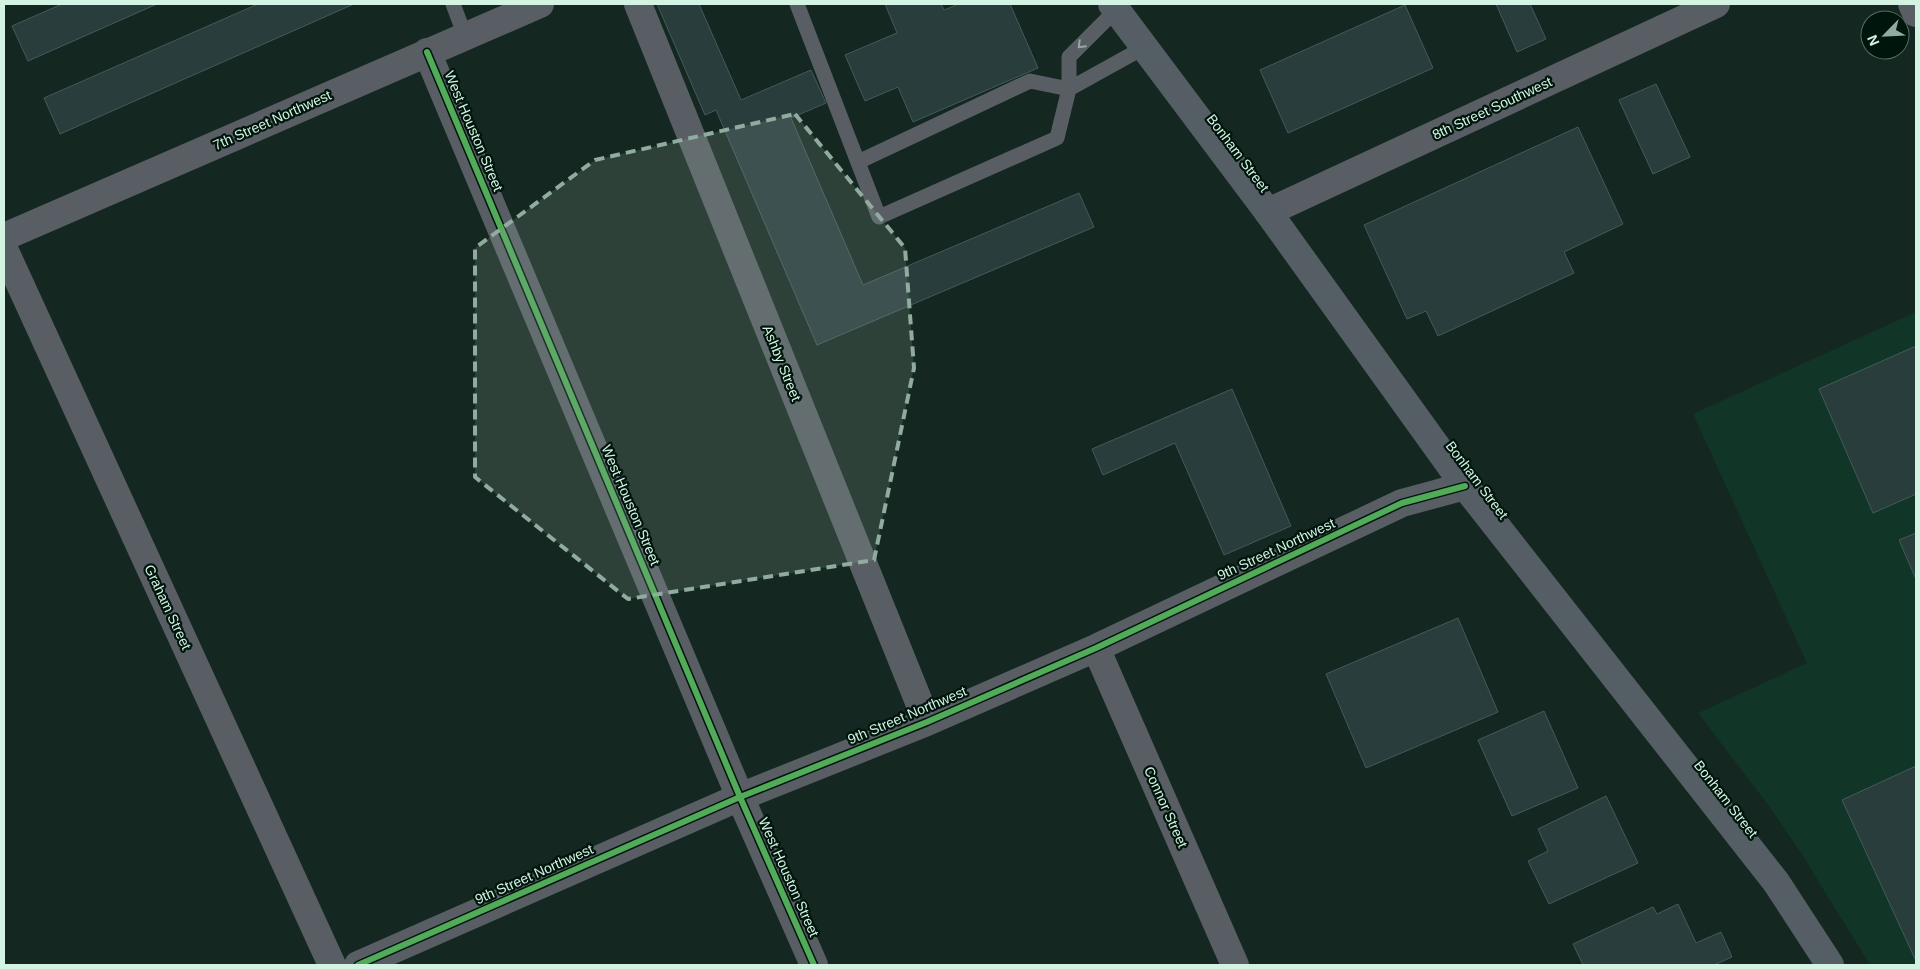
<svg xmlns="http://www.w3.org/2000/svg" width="1920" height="969" font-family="Helvetica,sans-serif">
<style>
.built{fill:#113627}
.building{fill:#293d3c;stroke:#445a5c}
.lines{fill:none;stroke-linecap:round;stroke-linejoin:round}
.service{stroke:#595e65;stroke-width:15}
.minor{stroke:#595e65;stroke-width:28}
.tertiary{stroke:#595e65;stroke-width:28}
.primary{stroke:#555e64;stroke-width:28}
.cycleway-casing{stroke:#00150c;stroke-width:9}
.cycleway{stroke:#51ab58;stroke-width:6}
.oneway{stroke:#96a8a4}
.marked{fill:#90ac9f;fill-opacity:0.2;stroke:#90ac9f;stroke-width:4;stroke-dasharray:10 6;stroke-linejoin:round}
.labels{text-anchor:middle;stroke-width:4.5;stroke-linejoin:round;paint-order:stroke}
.street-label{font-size:14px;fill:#d3f3e3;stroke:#00150c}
</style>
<rect width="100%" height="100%" fill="#142720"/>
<path class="built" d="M 1916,312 L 1916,965 L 1870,965 L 1803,856 L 1769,806 L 1698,713 L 1807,663 L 1693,414 Z"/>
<path class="building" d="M 62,4 L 157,4 L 28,61 L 12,26 Z
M 258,4 L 354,4 L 60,134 L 44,98 Z
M 657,4 L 699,4 L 741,100 L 811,70 L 826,103 L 791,118 L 863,285 L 1079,193 L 1094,227 L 817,345 L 716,110 L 705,115 Z
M 885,4 L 941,4 L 944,10 L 959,4 L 1010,4 L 1038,68 L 913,122 L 898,87 L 865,101 L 845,55 L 897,33 Z
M 1496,4 L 1530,4 L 1546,39 L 1517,52 Z
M 1405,5 L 1433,68 L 1288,133 L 1260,70 Z
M 1656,84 L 1690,157 L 1653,174 L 1619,100 Z
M 1578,127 L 1623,224 L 1564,252 L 1574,273 L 1438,336 L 1426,311 L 1407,319 L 1364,225 Z
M 1916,346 L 1916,494 L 1873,513 L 1819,389 Z
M 1232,389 L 1291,526 L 1224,555 L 1175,443 L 1103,475 L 1092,449 Z
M 1916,533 L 1916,579 L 1899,540 Z
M 1458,618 L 1498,712 L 1366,768 L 1326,674 Z
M 1544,711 L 1578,788 L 1512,816 L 1478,740 Z
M 1916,766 L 1916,961 L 1842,800 Z
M 1606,796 L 1638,863 L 1549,904 L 1528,861 L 1548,851 L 1538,829 Z
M 1678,904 L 1696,943 L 1721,932 L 1732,957 L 1714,965 L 1583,965 L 1573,944 L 1653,907 L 1657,914 Z"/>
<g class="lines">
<path class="service" d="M 453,4 L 465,36
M 797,4 L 879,217 L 1057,138 L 1069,89 L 1069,57 L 1116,10
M 858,162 L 1030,81 L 1069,89 L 1143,48"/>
<path class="minor" d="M 638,4 L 927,722
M 1912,4 L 1916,13
M 427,52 L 740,797 L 814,965
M 1268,212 L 1716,4
M 1096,648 L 1235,965
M 358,965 L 740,797 L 927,722 L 1096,648 L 1402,503 L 1465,486"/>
<path class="tertiary" d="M 4,237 L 540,4
M 4,249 L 332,965"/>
<path class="primary" d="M 1112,4 L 1268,212 L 1465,486 L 1776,882 L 1830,965"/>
<defs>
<path id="cycleway" d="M 427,52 L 740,797 L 814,965
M 358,965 L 740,797 L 927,722 L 1096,648 L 1402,503 L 1465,486"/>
</defs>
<use href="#cycleway" class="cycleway-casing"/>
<use href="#cycleway" class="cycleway"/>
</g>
<defs><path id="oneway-chevron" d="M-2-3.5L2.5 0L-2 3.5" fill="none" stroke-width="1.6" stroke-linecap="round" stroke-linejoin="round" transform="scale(1.25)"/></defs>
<use class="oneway" href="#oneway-chevron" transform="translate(1081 45) rotate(135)"/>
<path class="marked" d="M 795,114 L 905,248 L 914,368 L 874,560 L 628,599 L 475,477 L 475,248 L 595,160 Z"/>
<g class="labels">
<g class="street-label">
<text transform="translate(1492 108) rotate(-25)" y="5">8th Street Southwest</text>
<text transform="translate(272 120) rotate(-24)" y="5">7th Street Northwest</text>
<text transform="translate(474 131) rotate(67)" y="5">West Houston Street</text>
<text transform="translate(1238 153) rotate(53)" y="5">Bonham Street</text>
<text transform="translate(782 363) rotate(68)" y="5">Ashby Street</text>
<text transform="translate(1477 480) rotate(53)" y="5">Bonham Street</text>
<text transform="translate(631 505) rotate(67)" y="5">West Houston Street</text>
<text transform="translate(1276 549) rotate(-25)" y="5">9th Street Northwest</text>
<text transform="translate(168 607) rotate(65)" y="5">Graham Street</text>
<text transform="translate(907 715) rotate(-23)" y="5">9th Street Northwest</text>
<text transform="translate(1726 799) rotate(52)" y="5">Bonham Street</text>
<text transform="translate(1166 807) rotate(66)" y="5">Connor Street</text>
<text transform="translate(534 874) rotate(-24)" y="5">9th Street Northwest</text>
<text transform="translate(789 877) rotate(66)" y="5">West Houston Street</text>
</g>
</g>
<rect width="1920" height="969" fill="none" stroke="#d3f3e3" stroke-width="10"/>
<g transform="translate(1885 35) rotate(246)"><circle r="24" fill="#00150c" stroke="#546e62"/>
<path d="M0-4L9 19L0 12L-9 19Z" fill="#90ac9f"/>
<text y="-8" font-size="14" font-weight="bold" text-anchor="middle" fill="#d3f3e3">N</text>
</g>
</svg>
